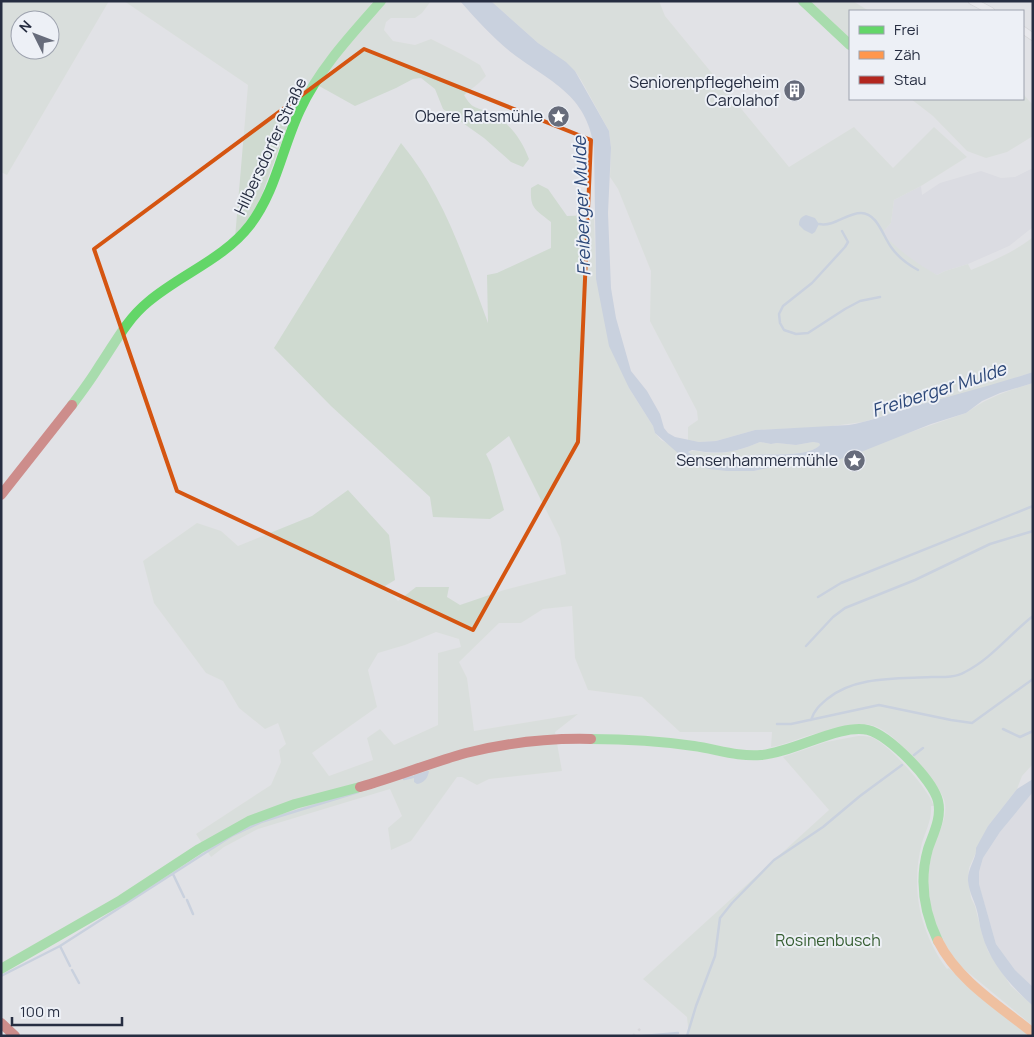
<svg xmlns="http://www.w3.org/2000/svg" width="1034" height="1037" font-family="Manrope,sans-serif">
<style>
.built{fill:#d2d5dd}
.green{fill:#cfdad0;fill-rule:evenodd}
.water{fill:#acbcd4;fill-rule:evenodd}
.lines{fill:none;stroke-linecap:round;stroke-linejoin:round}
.stream{stroke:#acbcd4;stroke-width:2.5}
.street-casing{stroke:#bfc0c4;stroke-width:8}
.street{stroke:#f0f0f3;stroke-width:7}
.fast{stroke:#63d668;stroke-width:10}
.slow{stroke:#ff974d;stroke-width:10}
.jam{stroke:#b3261e;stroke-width:10}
.rail{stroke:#c9cace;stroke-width:2.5;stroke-dasharray:2.5 5;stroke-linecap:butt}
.marked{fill:none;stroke:#d55511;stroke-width:4;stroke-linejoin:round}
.labels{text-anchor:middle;stroke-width:4;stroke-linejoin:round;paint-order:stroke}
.poi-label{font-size:16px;fill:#262d41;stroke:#edf0f6;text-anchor:end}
.street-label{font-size:16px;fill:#262d41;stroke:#edf0f6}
.park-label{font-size:16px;fill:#365e32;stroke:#edf0f6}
.water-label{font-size:18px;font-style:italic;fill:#2c4778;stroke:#edf0f6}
</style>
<rect width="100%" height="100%" fill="#e1e2e6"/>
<path class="built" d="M 1033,168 L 1033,227 L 1009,246 L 968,264 L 945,271 L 937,275 L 916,264 L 898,250 L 882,233 L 891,223 L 894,200 L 921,186 L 922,195 L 940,183 L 981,171 L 1001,178 L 1015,177 Z
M 1033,792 L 1033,987 L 1015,970 L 996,944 L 979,885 L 979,872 L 983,858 L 1000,832 Z"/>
<path class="green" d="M 1,1 L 109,1 L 7,175 L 1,172 ZM 20,20 L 50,20 L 50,50 L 20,50 Z
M 124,1 L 431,1 L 422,13 L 415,18 L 391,18 L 386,22 L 384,30 L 393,41 L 415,45 L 431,39 L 461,54 L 480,65 L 486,76 L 479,83 L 464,95 C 473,111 477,106 492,114 C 510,123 522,140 529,159 L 523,167 L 511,162 L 484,138 L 443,109 L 435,89 L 421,78 L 413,79 L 396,88 L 355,106 L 312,82 L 290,119 L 258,205 L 235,238 L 248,85 Z
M 491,1 L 659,1 L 665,16 L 789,167 L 854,127 L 893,168 L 934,127 L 967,157 L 921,186 L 894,200 L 891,223 L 882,233 C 899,251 916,263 937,275 L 945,271 L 968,264 L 971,270 C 993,261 1014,252 1033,237 L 1033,372 L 985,388 L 902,410 L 863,422 L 825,427 L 755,430 L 716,441 L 699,442 L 688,440 L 688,427 L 698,420 L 697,411 L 650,321 L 651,271 L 618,189 L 610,177 L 611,148 L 609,131 L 581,80 L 575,71 L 538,43 Z
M 808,1 L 853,1 L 869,11 L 850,11 L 850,41 Z
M 1023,94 L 1033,105 L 1033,136 L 1007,152 L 986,158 L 967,151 L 933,116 L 911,99 L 1023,99 Z
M 401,143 C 444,195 465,261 488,323 L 487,275 L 497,273 L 551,248 L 551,222 C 535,209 530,209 531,188 L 538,184 L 548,189 L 567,216 L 594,215 L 596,279 L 629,388 L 653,426 L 655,433 L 661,440 L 672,446 L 688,462 L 754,471 L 813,458 L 827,461 L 966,413 C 988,397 1007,391 1033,383 L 1033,764 L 1022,776 L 1017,789 L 988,826 L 969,868 L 968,879 L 971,898 L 975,906 L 982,934 L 988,951 L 1011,986 L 1033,1006 L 1033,1026 L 964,969 C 933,936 920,890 934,846 C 939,831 947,819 945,803 C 942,785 897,737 881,729 C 875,725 866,724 859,724 C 853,724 846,726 840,728 C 828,731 816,733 804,737 C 792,741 783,745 771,747 L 772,732 L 680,732 L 642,697 L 588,690 L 575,658 L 572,606 L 543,609 L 521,623 L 499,623 L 459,662 L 467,678 L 474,731 L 578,714 L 555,732 L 562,771 L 489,779 L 477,785 L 462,777 L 457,777 L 411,841 L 391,850 L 388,828 L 402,816 L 390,789 L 258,829 L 224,847 L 211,857 L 196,834 L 271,785 L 281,762 L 279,750 L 286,744 L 278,723 L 265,729 L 239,708 L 223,681 L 206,673 L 154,603 L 143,561 L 197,523 L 221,531 L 238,546 L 312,516 L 348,490 L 389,535 L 395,580 L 385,586 L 398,601 L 416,587 L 449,587 L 447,597 L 460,605 L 504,590 L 566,574 L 560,538 L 509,436 L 486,454 L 491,464 L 504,510 L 490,519 L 433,517 L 430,497 L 331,406 L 274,348 ZM 436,632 L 459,639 L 461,647 L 438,653 L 438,725 L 394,745 L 380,729 L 367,738 L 373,760 L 329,776 L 312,753 L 377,707 L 368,670 L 378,653 L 405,645 Z
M 760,442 L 771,444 L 777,443 L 796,445 L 813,442 L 819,443 L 820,445 C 807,458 770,453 752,455 C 742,457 731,460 721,460 C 710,461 697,459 688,452 C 696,449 704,453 712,453 C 728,454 746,448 760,442 Z
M 858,736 C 865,736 872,736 877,740 C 894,751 927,787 934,806 L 931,806 C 932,820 926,830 922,843 C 910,888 920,932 947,969 L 949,968 L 968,986 L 1026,1033 L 1026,1036 L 689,1036 L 687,1017 L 643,979 L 829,810 L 783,757 L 826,742 Z"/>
<path class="water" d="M 460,1 L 491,1 L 538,43 L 566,62 L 575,71 L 609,131 L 611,148 L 608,213 L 611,288 L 616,318 L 631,371 L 647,391 L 660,414 L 664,428 L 668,433 L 675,437 L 699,442 L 716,441 L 755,430 L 849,425 C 868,422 885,415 904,409 C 947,397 990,386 1033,372 L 1033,383 L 1000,393 L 982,401 L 966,413 L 931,424 L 856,454 L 834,461 L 813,458 L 754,471 L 727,471 L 709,469 L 688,462 L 655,433 L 653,426 L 629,388 L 609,346 L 596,279 L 594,148 C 587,94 550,82 512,53 C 493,38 476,19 460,1 ZM 760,442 L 771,444 L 777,443 L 796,445 L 813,442 L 819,443 L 820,445 C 807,458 770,453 752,455 C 742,456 732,460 722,460 C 710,461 697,459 688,452 L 692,450 C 720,455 734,453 760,442 Z
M 806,215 L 815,218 L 819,224 L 815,232 L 812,234 L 804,230 L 799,225 C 799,219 801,217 806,215 Z
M 427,771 L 429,771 C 428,778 424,783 417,784 L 414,782 L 414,775 Z
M 1033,779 L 1033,792 L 1000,832 L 983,858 L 979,872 L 979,884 L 996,944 L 1015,970 L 1033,987 L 1033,1006 C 1011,986 990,963 982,934 C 979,925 979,916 976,907 C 973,898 969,891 968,881 C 967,869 977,858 976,848 L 988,826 L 1017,789 Z"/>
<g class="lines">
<path class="stream" d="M 819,224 C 835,227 846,213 861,213 C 877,213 883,236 891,247 C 898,257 907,264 918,270
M 842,231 L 848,242 L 845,247 L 812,283 L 783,306 L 779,314 L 780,323 L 784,330 L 796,334 L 808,333 L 845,309 L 860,301 L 880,297
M 818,597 L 841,583 L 1033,506
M 806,646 L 833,617 L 845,608 L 915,580 L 990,544 L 1033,531
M 811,720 C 814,710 820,705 827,699 C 855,676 896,679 931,677 C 942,677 955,678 965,672 C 991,659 1010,634 1033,616
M 777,724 L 791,724 L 879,705 L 951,720 L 972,723 L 1033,679
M 1003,729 L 1020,737 L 1033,731
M 914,755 L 923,748
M 404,779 L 413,777
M 173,874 L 184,897
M 187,900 L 193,914
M 60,946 L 70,966
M 72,970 L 79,983
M 1,976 L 60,946 L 233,835 L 261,822 L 358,792
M 643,1036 L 678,1033
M 687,1036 L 696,1006 L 715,956 L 720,918 L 732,903 L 774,860 L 823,827 L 860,796 L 902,765"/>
<defs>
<path id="street" d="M 972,1 L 991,11
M 1023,30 L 1033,37"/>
</defs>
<use href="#street" class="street-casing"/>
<use href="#street" class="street"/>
<path class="fast" d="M 803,1 L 850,45
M 72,405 C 81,393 90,381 98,368 C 114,345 126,320 148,302 C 181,274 224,259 250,225 C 276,191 282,148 300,110 C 319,69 351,35 381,1
M 591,739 C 626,739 660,741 694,746 C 716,749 738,757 761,755 C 792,753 841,723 868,730 C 889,735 933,780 938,801 C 942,818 933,834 928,849 C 919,881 924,912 938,941
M 1,969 L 121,900 L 199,849 L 249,821 L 295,804 L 360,787"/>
<path class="slow" d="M 938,941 C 958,981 1000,1006 1033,1033"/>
<path class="jam" d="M 1,495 L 72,405
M 360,787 C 396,777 430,763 466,753 C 506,743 550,738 591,739
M 1,1023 L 15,1036"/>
<path class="rail" d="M 633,1036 L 643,1026"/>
</g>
<path d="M0 0H1034V1037H0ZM 364,49 L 591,140 L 578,442 L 473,630 L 177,491 L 94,249 Z" fill="#e1e2e6" fill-opacity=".55" fill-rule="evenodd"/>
<path class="marked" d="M 364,49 L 591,140 L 578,442 L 473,630 L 177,491 L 94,249 Z"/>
<defs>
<symbol id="building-disc" viewBox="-11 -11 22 22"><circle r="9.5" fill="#676c7b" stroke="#edf0f6"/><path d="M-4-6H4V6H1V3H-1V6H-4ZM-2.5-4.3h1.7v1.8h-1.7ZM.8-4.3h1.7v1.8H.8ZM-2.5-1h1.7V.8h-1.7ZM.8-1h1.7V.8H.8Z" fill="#fff"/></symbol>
<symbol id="sight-disc" viewBox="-11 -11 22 22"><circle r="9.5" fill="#676c7b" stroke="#edf0f6"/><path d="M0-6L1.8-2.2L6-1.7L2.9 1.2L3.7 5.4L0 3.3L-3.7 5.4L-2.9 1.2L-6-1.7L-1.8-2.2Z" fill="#fff"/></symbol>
</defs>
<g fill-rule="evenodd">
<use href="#building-disc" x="782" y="78" width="25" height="25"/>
<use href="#sight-disc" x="546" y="104" width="25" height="25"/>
<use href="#sight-disc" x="842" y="448" width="25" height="25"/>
</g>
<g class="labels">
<g class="poi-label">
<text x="779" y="88">Seniorenpflegeheim<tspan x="779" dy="18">Carolahof</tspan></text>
<text x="543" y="122">Obere Ratsmühle</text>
<text x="838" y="466">Sensenhammermühle</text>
</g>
<g class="street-label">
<text transform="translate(270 146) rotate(-65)" y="6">Hilbersdorfer Straße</text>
</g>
<g class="park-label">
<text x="828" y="946">Rosinenbusch</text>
</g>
<g class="water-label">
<text transform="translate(582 206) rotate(-92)" y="6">Freiberger Mulde</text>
<text transform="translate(939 390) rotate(-18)" y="6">Freiberger Mulde</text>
</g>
</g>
<rect width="1034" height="1037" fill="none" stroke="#262d41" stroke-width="5"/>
<rect x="849" y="10" width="175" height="90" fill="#edf0f6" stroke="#9da2ae"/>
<rect x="859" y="26" width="25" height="8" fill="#63d668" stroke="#9da2ae"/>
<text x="894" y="35" font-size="15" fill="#262d41">Frei</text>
<rect x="859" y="51" width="25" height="8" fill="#ff974d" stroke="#9da2ae"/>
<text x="894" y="60" font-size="15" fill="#262d41">Zäh</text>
<rect x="859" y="76" width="25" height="8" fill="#b3261e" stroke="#9da2ae"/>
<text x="894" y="85" font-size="15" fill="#262d41">Stau</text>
<g transform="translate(35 35) rotate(312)"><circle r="24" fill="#edf0f6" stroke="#9da2ae"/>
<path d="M0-4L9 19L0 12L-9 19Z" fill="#676c7b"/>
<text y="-8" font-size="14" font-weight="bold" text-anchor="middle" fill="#262d41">N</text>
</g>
<path d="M12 1017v8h110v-8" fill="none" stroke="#262d41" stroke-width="2.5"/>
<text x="20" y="1017" font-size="15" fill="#262d41" stroke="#edf0f6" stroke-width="4" paint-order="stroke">100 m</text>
</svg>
